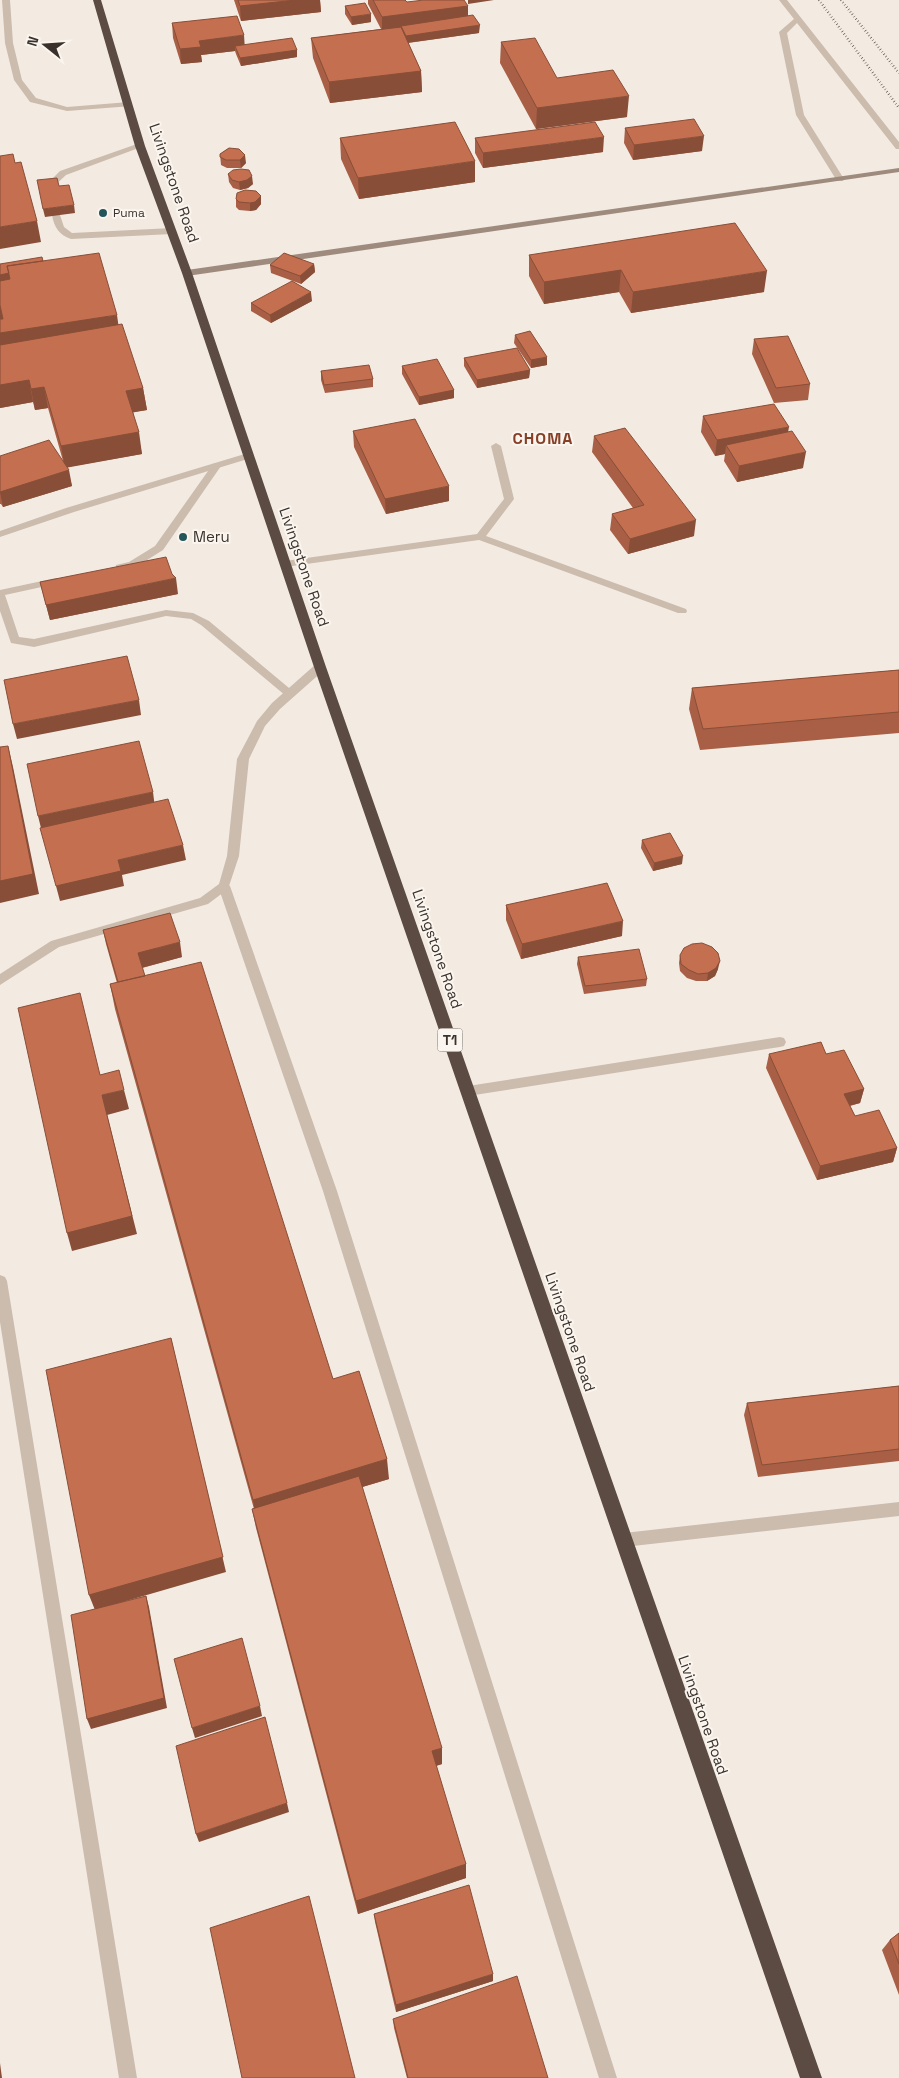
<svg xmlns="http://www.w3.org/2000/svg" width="899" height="2078" font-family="'Space Grotesk',sans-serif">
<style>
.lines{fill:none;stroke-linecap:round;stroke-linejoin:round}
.lane{fill:#ccbcad;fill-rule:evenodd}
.street{fill:#ccbcad;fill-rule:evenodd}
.secondary{fill:#9f8b7e;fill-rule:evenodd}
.highway{fill:#5b4b43;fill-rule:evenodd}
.rail{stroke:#3a312c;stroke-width:2.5;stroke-dasharray:0.5 2.5;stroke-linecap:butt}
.wall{fill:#a85f45}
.shaded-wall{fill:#884e38}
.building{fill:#c36f50;stroke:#884e38}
.poi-dot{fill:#22565b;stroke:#faf5ee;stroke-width:2}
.labels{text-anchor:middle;stroke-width:4;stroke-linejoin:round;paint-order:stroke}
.far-poi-label{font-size:12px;fill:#3a312c;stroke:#faf5ee;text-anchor:start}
.shield{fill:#faf5ee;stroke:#746c66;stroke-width:1}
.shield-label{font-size:14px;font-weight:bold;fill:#3a312c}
.street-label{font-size:15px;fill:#3a312c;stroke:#faf5ee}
.poi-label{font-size:15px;fill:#3a312c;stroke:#faf5ee;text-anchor:start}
.far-district-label{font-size:16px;font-weight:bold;letter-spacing:1px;fill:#874027;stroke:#faf5ee}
</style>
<rect width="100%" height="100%" fill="#f3ebe2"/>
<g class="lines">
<path class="lane" d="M 137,144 L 144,146 L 66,175 L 51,189 L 44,187 L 60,171 Z
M 56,212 L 60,215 L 64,227 L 72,233 L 172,228 L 176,231 L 172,234 L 71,239 C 59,235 54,227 52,215 Z
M 496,443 L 501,446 L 514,499 L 486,536 L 686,609 L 687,611 L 686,613 L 678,613 L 479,540 L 285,567 L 280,564 L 285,561 L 477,534 L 504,499 L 491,446 Z
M 216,463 L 221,466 L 163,550 L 136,567 L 116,569 L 116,565 L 129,562 L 155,546 L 213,464 Z
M 56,578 L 60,579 L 61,581 L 60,583 L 5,595 L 19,637 L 34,639 L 166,610 L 193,613 L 209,621 L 295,693 L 294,696 L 286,696 L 201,625 L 191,619 L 166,616 L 34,647 L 11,643 L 0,611 L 0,590 Z
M 224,882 L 230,886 L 337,1191 L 617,2078 L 599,2078 L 323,1191 L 218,886 Z
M 780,1037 L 784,1038 L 786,1042 L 784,1046 L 780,1047 L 468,1096 L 463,1095 L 462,1091 L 463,1087 L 468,1086 Z
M 899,1502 L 899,1516 L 624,1547 L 619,1545 L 617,1540 L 619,1535 L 624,1533 Z"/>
<path class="street" d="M 2,0 L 10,0 L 13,43 L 22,80 L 36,98 L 67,107 L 129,102 L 132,102 L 132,106 L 67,111 L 30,102 L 14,80 L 5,43 Z
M 779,0 L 787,0 L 899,142 L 899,149 L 896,149 L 797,23 L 787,33 L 804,115 L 844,179 L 843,181 L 837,181 L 796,115 L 779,32 L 794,19 Z
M 248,453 L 251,454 L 251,458 L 74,512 L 0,537 L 0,531 L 66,508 Z
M 320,663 L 325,667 L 324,670 L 280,709 L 265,726 L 249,759 L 239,856 L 228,889 L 208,904 L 59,947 L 0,985 L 0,974 L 51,941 L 200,898 L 219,884 L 227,856 L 237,759 L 257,721 L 272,703 L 316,664 Z
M 0,1275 L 5,1277 L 7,1281 L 137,2078 L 119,2078 L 0,1322 Z"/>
<path class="secondary" d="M 899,168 L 899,172 L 187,276 L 183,273 L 187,270 Z"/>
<path class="highway" d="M 93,0 L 101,0 L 145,146 L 192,273 L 326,667 L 822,2078 L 800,2078 L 314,667 L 182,273 L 135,146 Z"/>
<path class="rail" d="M 819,0 L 899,108
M 841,0 L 899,73"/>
</g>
<path class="wall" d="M 234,0 L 320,0 L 321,12 L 241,21 Z
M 368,0 L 405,0 L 407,2 L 468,6 L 468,16 L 479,33 L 408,43 L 421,71 L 422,92 L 330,103 L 313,58 L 311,38 L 381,29 L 368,4 Z
M 345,6 L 371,22 L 352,25 L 345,14 Z
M 172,23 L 245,45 L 297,50 L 297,57 L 241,66 L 236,54 L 235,51 L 201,55 L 202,62 L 181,64 L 173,38 Z
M 501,42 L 557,78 L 627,117 L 536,129 L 500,63 Z
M 625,128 L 702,151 L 633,160 L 624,143 Z
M 340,138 L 475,182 L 359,199 L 341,159 Z
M 475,138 L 603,152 L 483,168 L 475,153 Z
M 229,148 L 246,163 L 241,168 L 227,168 L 221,165 L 220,154 Z
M 228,174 L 253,184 L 248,188 L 240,190 L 233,188 L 229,182 Z
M 261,196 L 261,204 L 256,210 L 250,211 L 239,210 L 236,207 L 236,199 Z
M 529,255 L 764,292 L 631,313 L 619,292 L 544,304 L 529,276 Z
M 43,261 L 118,325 L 143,388 L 147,410 L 133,412 L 142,454 L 67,467 L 72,486 L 3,507 L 1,504 L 0,504 L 0,456 L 63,461 L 48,408 L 35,410 L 33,402 L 0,408 L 0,264 Z
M 314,264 L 315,272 L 301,284 L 271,273 L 270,265 Z
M 312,301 L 271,323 L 251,311 L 251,303 Z
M 515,335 L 547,365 L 531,368 L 514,343 Z
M 754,339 L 810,384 L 808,400 L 774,403 L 752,354 Z
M 464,358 L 530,370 L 529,378 L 477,388 L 464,366 Z
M 402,366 L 454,390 L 454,398 L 419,405 L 402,374 Z
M 321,371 L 373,379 L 373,387 L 325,393 L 321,380 Z
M 703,416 L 788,432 L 803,468 L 737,482 L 724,461 L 725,454 L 715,456 L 701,432 Z
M 353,431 L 449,501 L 386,514 L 354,447 Z
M 594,436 L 694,536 L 628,554 L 610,530 L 612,514 L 633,508 L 592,452 Z
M 40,582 L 178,594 L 50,620 Z
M 899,670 L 899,733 L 700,750 L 689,709 L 692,688 Z
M 642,840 L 682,864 L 653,871 L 641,848 Z
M 506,905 L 622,936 L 521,959 L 506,920 Z
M 103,930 L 182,957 L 142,968 L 145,976 L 333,1379 L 389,1479 L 362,1487 L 442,1764 L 436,1766 L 466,1878 L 358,1914 L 256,1528 L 252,1509 L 254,1509 L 115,1009 L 110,984 L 117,983 L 106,944 Z
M 680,955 L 718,969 L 715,976 L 707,981 L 696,981 L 687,978 L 680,971 L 679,963 Z
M 578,957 L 647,979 L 646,986 L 584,994 L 577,964 Z
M 769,1054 L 826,1054 L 864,1089 L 860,1103 L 850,1106 L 855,1116 L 897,1148 L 893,1162 L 817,1180 L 766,1068 Z
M 899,1386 L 899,1461 L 758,1477 L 744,1415 L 747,1403 Z
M 374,1914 L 493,1981 L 396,2012 L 375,1922 Z
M 899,1933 L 899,1995 L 882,1950 L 890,1940 Z
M 393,2019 L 548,2078 L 407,2078 L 394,2028 Z"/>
<path class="shaded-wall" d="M 296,0 L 320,0 L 321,12 L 241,21 L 240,6 Z
M 468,0 L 494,0 L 468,4 Z
M 468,6 L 468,21 L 401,26 L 401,30 L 382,32 L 382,17 Z
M 371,14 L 371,22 L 352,25 L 351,17 Z
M 480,25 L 479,33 L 406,43 L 406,36 Z
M 244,35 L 245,50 L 235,46 L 235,51 L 201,55 L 202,62 L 181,64 L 180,49 L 199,41 Z
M 297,50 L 297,57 L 241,66 L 240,58 Z
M 421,71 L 422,92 L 330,103 L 329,82 Z
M 629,96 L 627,117 L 536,129 L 537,108 Z
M 704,136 L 702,151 L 633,160 L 634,145 Z
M 604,137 L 603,152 L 483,168 L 483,153 Z
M 245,155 L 246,163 L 241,168 L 240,160 Z
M 475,161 L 475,182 L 359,199 L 358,178 Z
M 252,176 L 253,184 L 248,188 L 240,190 L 239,182 Z
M 261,196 L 261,204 L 256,210 L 250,211 L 250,203 Z
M 74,205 L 75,213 L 45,217 L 43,209 Z
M 37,221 L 41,242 L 0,249 L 0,227 Z
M 314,264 L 315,272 L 301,284 L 300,276 Z
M 621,270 L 619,292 L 544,304 L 544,282 Z
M 767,271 L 764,292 L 631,313 L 633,292 Z
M 9,273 L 10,281 L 0,283 L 0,275 Z
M 311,292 L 312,301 L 271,323 L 270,315 Z
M 0,306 L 3,319 L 0,320 Z
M 117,315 L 120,336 L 0,355 L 0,333 Z
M 547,357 L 547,365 L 531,368 L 531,360 Z
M 530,370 L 529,378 L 477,388 L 477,380 Z
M 29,380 L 33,402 L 0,408 L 0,385 Z
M 44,387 L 48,408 L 35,410 L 31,389 Z
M 143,388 L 147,410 L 130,413 L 126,391 Z
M 454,390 L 454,398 L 419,405 L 419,397 Z
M 789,427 L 786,443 L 726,445 L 725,454 L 715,456 L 717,440 Z
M 139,432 L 142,454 L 65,468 L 61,446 Z
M 806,452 L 803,468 L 737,482 L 739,466 Z
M 69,470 L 72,486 L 3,507 L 0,492 Z
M 449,486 L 449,501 L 386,514 L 385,499 Z
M 696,520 L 694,536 L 628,554 L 630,539 Z
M 176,578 L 178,594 L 50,620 L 46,605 Z
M 139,700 L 141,715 L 17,739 L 13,724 Z
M 8,746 L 13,767 L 39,894 L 0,903 L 0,881 Z
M 153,792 L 155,808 L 42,832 L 38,816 Z
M 183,845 L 186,860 L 122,875 L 124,886 L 60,901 L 56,886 L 118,860 Z
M 683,856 L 682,864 L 653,871 L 654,863 Z
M 623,921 L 622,936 L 521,959 L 522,944 Z
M 180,942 L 182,957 L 141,968 L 138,953 Z
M 720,961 L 718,969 L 715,976 L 707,981 L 708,973 Z
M 864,1089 L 860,1103 L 840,1108 L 844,1094 Z
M 124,1090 L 129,1109 L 107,1115 L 137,1234 L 72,1251 L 67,1233 L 102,1095 Z
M 897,1148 L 893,1162 L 817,1180 L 820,1166 Z
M 171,1338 L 226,1572 L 95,1610 L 89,1595 Z
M 387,1459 L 389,1479 L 256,1519 L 253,1500 Z
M 146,1596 L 149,1607 L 167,1708 L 91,1729 L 87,1719 Z
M 260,1706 L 262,1716 L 195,1738 L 192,1728 Z
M 442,1748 L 442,1764 L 432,1767 L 432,1751 Z
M 287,1803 L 289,1812 L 199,1842 L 196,1834 Z
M 466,1864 L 466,1878 L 358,1914 L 356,1901 Z
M 493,1974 L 493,1981 L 396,2012 L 396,2005 Z
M 0,2063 L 2,2078 L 0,2078 Z"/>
<path class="building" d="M 238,0 L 296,0 L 240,6 Z
M 373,0 L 405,0 L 407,2 L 424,0 L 464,0 L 468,6 L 382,17 Z
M 365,3 L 371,14 L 351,17 L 345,6 Z
M 473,15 L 480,25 L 406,36 L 401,26 Z
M 237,16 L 244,35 L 199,41 L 201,47 L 180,49 L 172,23 Z
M 401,27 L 421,71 L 329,82 L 311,38 Z
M 292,38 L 297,50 L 240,58 L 235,46 Z
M 535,38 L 557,78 L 613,70 L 629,96 L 537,108 L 501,42 Z
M 694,119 L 704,136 L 634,145 L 625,128 Z
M 455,122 L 475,161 L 358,178 L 340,138 Z
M 595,122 L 604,137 L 483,153 L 475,138 Z
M 229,148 L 239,149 L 245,155 L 240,160 L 226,160 L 220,157 L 220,154 Z
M 13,154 L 15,163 L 21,162 L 37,221 L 0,227 L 0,156 Z
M 241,169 L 249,170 L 252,176 L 247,180 L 239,182 L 232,180 L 228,174 L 233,170 Z
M 57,178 L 59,186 L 69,185 L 74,205 L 43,209 L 37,180 Z
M 245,190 L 256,191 L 261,196 L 255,202 L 250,203 L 239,202 L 236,199 L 237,193 Z
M 735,223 L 767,271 L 633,292 L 621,270 L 544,282 L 529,255 Z
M 99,253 L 117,315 L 0,333 L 0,319 L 3,319 L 0,305 L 0,281 L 10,279 L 7,266 Z
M 284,253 L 314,264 L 300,276 L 270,265 Z
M 42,257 L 43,261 L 7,266 L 9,273 L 0,275 L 0,264 Z
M 292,281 L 311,292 L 270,315 L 251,303 Z
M 122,324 L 143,388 L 126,391 L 139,432 L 61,446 L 44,387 L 31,389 L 29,380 L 0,385 L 0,345 Z
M 530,331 L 547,357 L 531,360 L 515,335 Z
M 788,336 L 810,384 L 776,388 L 754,339 Z
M 517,348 L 530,370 L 477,380 L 464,358 Z
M 437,359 L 454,390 L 419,397 L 402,366 Z
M 369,365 L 373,379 L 324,385 L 321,371 Z
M 774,404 L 789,427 L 717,440 L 703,416 Z
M 415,419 L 449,486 L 385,499 L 353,431 Z
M 625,428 L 696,520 L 630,539 L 612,514 L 644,505 L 594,436 Z
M 792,431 L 806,452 L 739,466 L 726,445 Z
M 49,440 L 69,470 L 0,492 L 0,456 Z
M 166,557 L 172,574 L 176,578 L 46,605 L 40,582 Z
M 127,656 L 139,700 L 13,724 L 4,680 Z
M 899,670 L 899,712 L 703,729 L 692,688 Z
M 139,741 L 153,792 L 38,816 L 27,764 Z
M 8,746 L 33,874 L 0,881 L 0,747 Z
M 168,799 L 183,845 L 118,860 L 121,871 L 56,886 L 40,828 Z
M 670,833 L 683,856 L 654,863 L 642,840 Z
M 607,883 L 623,921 L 522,944 L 506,905 Z
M 170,913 L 180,942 L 138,953 L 145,976 L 118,982 L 103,930 Z
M 702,943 L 712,947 L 718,953 L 720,961 L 716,968 L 708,973 L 698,974 L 689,970 L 681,964 L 680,955 L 684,948 L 692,944 Z
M 639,949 L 647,979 L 585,986 L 578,957 Z
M 201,962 L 333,1379 L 359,1371 L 387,1459 L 253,1500 L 110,984 Z
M 80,993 L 100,1075 L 119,1070 L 124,1090 L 102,1095 L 132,1216 L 67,1233 L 18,1008 Z
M 821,1042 L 826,1054 L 844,1050 L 864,1089 L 844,1094 L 855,1116 L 879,1110 L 897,1148 L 820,1166 L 769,1054 Z
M 171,1338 L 223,1557 L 89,1595 L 46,1370 Z
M 899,1386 L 899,1449 L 762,1465 L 747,1403 Z
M 359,1476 L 442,1748 L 432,1751 L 466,1864 L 356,1901 L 252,1509 Z
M 146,1596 L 164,1698 L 87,1719 L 71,1615 Z
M 242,1638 L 260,1706 L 192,1728 L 174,1659 Z
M 265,1717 L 287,1803 L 196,1834 L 176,1746 Z
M 469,1885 L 493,1974 L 396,2005 L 374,1914 Z
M 309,1896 L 355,2078 L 242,2078 L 210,1928 Z
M 899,1933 L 899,1964 L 890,1940 Z
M 517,1976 L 548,2078 L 408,2078 L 393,2019 Z"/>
<g class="poi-dot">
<circle cx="103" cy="213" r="5"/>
<circle cx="183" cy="537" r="5"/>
</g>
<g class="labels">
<g class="far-poi-label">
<text x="113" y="217">Puma</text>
</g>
<rect class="shield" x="437.5" y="1028.5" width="25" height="23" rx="4"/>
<g class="shield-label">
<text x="450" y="1045">T1</text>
</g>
<g class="street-label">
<text transform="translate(174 183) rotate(71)" y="5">Livingstone Road</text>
<text transform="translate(304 567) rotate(71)" y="5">Livingstone Road</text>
<text transform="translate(437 949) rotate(71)" y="5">Livingstone Road</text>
<text transform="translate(570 1332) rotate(71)" y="5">Livingstone Road</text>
<text transform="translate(703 1715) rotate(71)" y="5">Livingstone Road</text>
</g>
<g class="poi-label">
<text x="193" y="542">Meru</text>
</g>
<g class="far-district-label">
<text x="543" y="444">CHOMA</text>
</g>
</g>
<g transform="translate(45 45) rotate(287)" stroke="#faf5ee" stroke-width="4" paint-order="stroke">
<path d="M0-4L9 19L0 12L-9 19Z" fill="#3a312c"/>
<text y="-8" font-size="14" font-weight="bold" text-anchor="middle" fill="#3a312c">N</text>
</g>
</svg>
